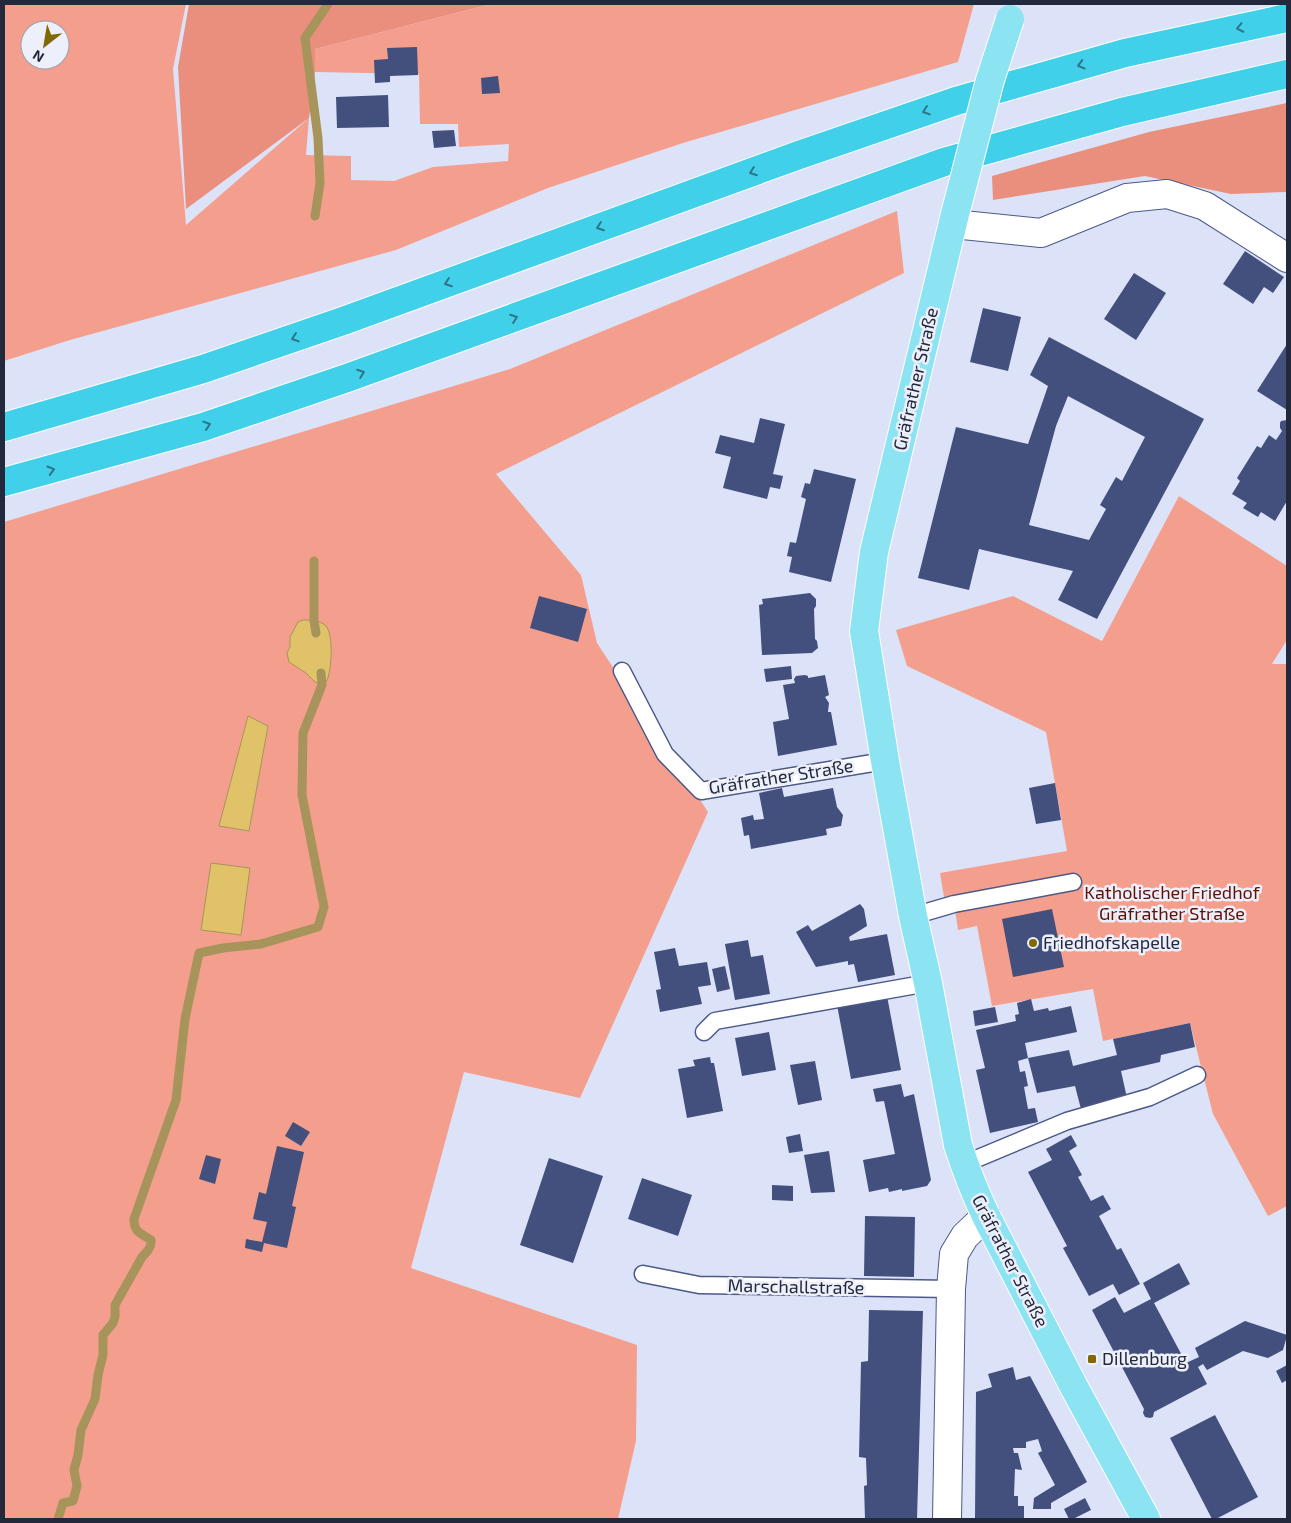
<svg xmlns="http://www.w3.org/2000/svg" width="1291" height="1523" font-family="'Exo 2',sans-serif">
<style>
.green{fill:#f49f8e;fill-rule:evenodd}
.forest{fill:#ea8f7d}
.water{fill:#e0c268;stroke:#a7945b}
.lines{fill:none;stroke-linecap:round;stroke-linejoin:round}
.stream{stroke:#a7945b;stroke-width:9}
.building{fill:#434f7d;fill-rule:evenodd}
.lane-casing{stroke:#4c5987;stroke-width:19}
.street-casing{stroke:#4c5987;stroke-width:30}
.primary-casing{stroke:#fff;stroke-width:30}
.highway-casing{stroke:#fff;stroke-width:30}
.lane{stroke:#fff;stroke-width:16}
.street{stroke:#fff;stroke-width:28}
.primary{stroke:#8ce3f2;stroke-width:28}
.highway{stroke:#40d0e9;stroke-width:28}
.primary-bridge-casing{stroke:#fff;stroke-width:30;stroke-linecap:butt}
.primary-bridge{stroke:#8ce3f2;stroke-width:28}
.oneway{stroke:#30748a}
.poi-dot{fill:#826800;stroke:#edf0fb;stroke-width:2}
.labels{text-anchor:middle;stroke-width:5;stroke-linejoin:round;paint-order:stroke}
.street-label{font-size:18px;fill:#23293d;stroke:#edf0fb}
.park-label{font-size:18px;fill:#611004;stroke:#edf0fb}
.poi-label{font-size:18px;fill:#23293d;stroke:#edf0fb;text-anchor:start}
</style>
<rect width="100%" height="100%" fill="#dce3f9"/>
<path class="green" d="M 4,4 L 186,4 L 173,69 L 186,225 L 309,118 L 306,155 L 351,156 L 351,180 L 394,181 L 433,167 L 508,161 L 509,144 L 459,147 L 458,124 L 420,124 L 419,74 L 315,72 L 315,49 L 491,4 L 974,4 L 958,62 L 683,143 L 548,188 L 396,250 L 70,340 L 4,361 ZM 30,30 L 60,30 L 60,60 L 30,60 Z
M 897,211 L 904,273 L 496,474 L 581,575 L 597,643 L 708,812 L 580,1098 L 464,1072 L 411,1268 L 637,1345 L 636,1441 L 618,1519 L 4,1519 L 4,522 L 510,369 Z
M 1179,496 L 1287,566 L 1287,640 L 1272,664 L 1287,664 L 1287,1206 L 1268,1216 L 1213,1114 L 1190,1023 L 1103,1041 L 1093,989 L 992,1006 L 977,926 L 958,930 L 953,896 L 944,897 L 940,873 L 1067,851 L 1046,732 L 907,666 L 896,630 L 1013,596 L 1102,641 Z"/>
<path class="forest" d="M 189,4 L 491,4 L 315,49 L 315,72 L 309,118 L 186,209 L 178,67 Z
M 1287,103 L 1287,192 L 1231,194 L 1145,176 L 993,200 L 992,176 L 1149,132 Z"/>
<path class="water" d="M 303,620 C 311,620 321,621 326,626 C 334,635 332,675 325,684 L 319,684 L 314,681 L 306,673 L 289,662 L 287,653 L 290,647 L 290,637 L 298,622 Z
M 248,716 L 268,726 L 249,831 L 219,826 Z
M 211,863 L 250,868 L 241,935 L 201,930 Z"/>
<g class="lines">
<path class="stream" d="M 315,216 L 320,183 L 318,138 L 305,38 L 328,4
M 314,561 L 314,621 L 316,633
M 58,1519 L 63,1503 L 73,1501 L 77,1486 L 74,1470 L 78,1455 L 81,1430 L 95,1399 L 98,1375 L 103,1355 L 103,1335 L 113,1323 L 115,1317 L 115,1305 L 142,1257 C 147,1252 152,1247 151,1240 C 141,1233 134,1233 134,1219 L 176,1100 L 185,1019 L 199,953 L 223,948 L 261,944 L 318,927 L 324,907 L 302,795 L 303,733 L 322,685 L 321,673"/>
</g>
<path class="building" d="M 417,47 L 418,75 L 390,76 L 390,82 L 375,83 L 374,60 L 388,59 L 387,48 Z
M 498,76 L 500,93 L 482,94 L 481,78 Z
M 388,95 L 389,127 L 337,128 L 336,97 Z
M 454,130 L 456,146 L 434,148 L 432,131 Z
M 1245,251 L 1284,277 L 1273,293 L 1264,287 L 1253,304 L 1223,284 Z
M 1134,273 L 1166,293 L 1136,340 L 1104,319 Z
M 983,308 L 1021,317 L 1008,371 L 970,362 Z
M 1049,337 L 1204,419 L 1097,619 L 1058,600 L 1073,571 L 979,549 L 969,590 L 918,578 L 956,427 L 1028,444 L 1048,386 L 1030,375 ZM 1068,396 L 1145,437 L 1122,481 L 1116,477 L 1100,505 L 1106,509 L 1089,540 L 1029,525 L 1056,426 Z
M 1287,344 L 1287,410 L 1257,391 Z
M 760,418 L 785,424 L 773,474 L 783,476 L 780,489 L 770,487 L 767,499 L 723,488 L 731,457 L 715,453 L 720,435 L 754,443 Z
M 1287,420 L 1287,501 L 1275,521 L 1261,512 L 1258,517 L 1243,508 L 1247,503 L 1232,494 L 1240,481 L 1237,478 L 1257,446 L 1261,448 L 1269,435 L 1276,440 L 1282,431 L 1280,428 L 1280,423 L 1281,421 Z
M 814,469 L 856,479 L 831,582 L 789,572 L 792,557 L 787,556 L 790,542 L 796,543 L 806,499 L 801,497 L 805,483 L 810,484 Z
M 810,593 L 816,599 L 816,606 L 814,609 L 815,639 L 817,641 L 818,648 L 812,653 L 762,655 L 759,605 L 763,604 L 762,599 Z
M 539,596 L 587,609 L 578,642 L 530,628 Z
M 791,666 L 792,679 L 766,682 L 764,669 Z
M 805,675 L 808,676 L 808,678 L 825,675 L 829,695 L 825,697 L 829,703 L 828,712 L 831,712 L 837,745 L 778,756 L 773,722 L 789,719 L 783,685 L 795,683 L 794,679 L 796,676 Z
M 1055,783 L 1061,820 L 1036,824 L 1029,788 Z
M 782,788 L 784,797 L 833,788 L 837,807 L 843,815 L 841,826 L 826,829 L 827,835 L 751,849 L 749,835 L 744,836 L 741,818 L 753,815 L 754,820 L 764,819 L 759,793 Z
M 860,904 L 864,909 L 867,926 L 849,937 L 850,941 L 887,934 L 895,975 L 858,982 L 854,964 L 848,965 L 848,961 L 816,967 L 796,932 L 808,925 L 812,931 Z
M 1052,909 L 1064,967 L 1013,977 L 1002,919 Z
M 748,940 L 751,957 L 763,955 L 770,994 L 735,1000 L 725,944 Z
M 675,948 L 679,966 L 707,962 L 711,985 L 698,987 L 702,1004 L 660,1012 L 656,990 L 661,989 L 654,952 Z
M 725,966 L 730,989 L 717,992 L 712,969 Z
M 887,996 L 901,1070 L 851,1079 L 837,1005 Z
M 1031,999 L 1034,1011 L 1048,1008 L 1049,1011 L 1071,1006 L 1077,1032 L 1025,1043 L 1028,1058 L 1018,1061 L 1020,1072 L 1025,1071 L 1028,1086 L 1024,1087 L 1028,1109 L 1035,1108 L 1038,1122 L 990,1133 L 976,1070 L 985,1068 L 976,1030 L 1016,1021 L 1015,1015 L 1019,1014 L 1017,1003 Z
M 995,1007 L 998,1022 L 975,1026 L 973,1011 Z
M 1190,1023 L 1195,1047 L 1161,1055 L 1160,1062 L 1121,1071 L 1127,1098 L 1081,1109 L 1075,1086 L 1037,1093 L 1028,1058 L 1069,1050 L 1073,1066 L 1117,1055 L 1113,1039 Z
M 769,1032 L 776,1070 L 742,1076 L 735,1038 Z
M 710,1057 L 711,1063 L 714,1063 L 723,1111 L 687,1118 L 678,1069 L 695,1066 L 693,1060 Z
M 815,1061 L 822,1100 L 798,1105 L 790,1065 Z
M 901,1084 L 904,1097 L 914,1094 L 931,1180 L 927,1186 L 902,1191 L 902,1189 L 889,1192 L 888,1188 L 869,1192 L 863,1160 L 895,1154 L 884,1101 L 876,1102 L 873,1089 Z
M 293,1122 L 310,1132 L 301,1146 L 285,1136 Z
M 800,1134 L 803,1151 L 789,1153 L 786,1137 Z
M 1071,1135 L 1077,1146 L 1069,1151 L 1082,1175 L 1078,1177 L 1091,1201 L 1103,1195 L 1111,1209 L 1099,1216 L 1117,1250 L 1121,1248 L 1140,1284 L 1119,1295 L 1113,1284 L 1089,1296 L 1063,1248 L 1067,1246 L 1028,1172 L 1052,1160 L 1046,1149 Z
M 277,1146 L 304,1152 L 292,1206 L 296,1207 L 287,1248 L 264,1243 L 262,1252 L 245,1248 L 246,1239 L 262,1242 L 267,1222 L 253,1219 L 259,1192 L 266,1194 Z
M 829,1151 L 835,1192 L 811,1193 L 804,1155 Z
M 206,1155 L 221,1159 L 215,1184 L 199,1179 Z
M 549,1158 L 603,1176 L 573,1263 L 520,1245 Z
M 642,1178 L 692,1195 L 678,1236 L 628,1219 Z
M 772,1185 L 793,1186 L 793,1201 L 772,1200 Z
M 865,1216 L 915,1217 L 914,1277 L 864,1276 Z
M 1179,1263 L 1190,1284 L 1154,1303 L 1186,1363 L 1199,1357 L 1195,1348 L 1245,1321 L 1287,1335 L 1287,1336 L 1283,1350 L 1268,1358 L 1243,1351 L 1207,1370 L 1203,1364 L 1198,1367 L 1207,1384 L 1154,1412 L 1153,1417 L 1150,1418 L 1145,1417 L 1143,1413 L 1144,1409 L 1092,1310 L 1115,1297 L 1124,1313 L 1151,1299 L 1143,1283 Z
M 869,1310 L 923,1311 L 917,1519 L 865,1519 L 864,1486 L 867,1485 L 866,1458 L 859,1457 L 861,1362 L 868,1361 Z
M 1287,1365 L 1287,1380 L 1282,1383 L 1276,1371 Z
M 1013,1367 L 1016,1380 L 1030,1376 L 1087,1482 L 1051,1503 L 1051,1509 L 1033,1509 L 1034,1498 L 1055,1485 L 1038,1453 L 1042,1451 L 1038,1439 L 1026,1442 L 1026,1448 L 1013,1448 L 1014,1453 L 1018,1453 L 1022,1470 L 1015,1469 L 1014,1496 L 1018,1496 L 1018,1506 L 1024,1506 L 1024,1519 L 975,1519 L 976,1392 L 992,1387 L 988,1374 Z
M 1215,1415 L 1258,1497 L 1216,1519 L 1212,1519 L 1170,1438 Z
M 1085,1498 L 1091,1510 L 1073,1519 L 1069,1519 L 1064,1509 Z"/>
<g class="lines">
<defs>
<path id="lane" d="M 622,671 L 665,754 L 701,791 L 885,761
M 913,916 L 954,904 L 1073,882
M 704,1032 L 715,1021 L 928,983
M 964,1164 L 1067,1121 L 1150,1097 L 1197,1075
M 643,1274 L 699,1285 L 951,1289"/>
<path id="street" d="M 953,224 L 1041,233 L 1127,198 L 1167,194 L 1205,206 L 1287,258
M 947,1519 L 951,1289 L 954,1254 L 965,1236 L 986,1216"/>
<path id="primary" d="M 955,214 L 874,552 L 864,631 L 885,761 L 913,916 L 928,983 L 958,1145 C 966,1170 975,1193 986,1216 L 1074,1387 L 1146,1519"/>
<path id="highway" d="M 4,427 L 203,369 L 343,321 L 799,155 L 956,101 L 1125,53 L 1287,18
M 4,482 L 203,427 L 347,378 L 944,162 L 1122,112 L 1287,74"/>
</defs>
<use href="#lane" class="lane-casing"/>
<use href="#street" class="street-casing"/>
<use href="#primary" class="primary-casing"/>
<use href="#highway" class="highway-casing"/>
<use href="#lane" class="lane"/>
<use href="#street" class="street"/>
<use href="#primary" class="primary"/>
<use href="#highway" class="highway"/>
<defs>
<path id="primary-bridge" d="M 955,214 L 990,80 L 1010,19"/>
</defs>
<use href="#primary-bridge" class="primary-bridge-casing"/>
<use href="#primary-bridge" class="primary-bridge"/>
</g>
<defs><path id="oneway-chevron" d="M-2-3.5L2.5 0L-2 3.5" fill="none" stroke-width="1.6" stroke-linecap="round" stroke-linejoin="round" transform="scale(1.25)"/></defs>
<g class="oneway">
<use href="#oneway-chevron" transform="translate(1240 28) rotate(168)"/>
<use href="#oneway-chevron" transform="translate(1081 65) rotate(164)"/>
<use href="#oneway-chevron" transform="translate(926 111) rotate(161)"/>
<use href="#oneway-chevron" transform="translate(753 172) rotate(160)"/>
<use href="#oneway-chevron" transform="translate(600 227) rotate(160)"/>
<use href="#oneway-chevron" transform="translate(448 283) rotate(160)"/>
<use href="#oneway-chevron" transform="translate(514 318) rotate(-20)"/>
<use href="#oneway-chevron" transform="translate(295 338) rotate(161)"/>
<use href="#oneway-chevron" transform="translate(361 373) rotate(-20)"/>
<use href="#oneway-chevron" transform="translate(207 425) rotate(-18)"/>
<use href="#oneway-chevron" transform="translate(51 470) rotate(-16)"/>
</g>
<g class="poi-dot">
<circle cx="1033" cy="943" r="5"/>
<rect x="1087" y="1354" width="10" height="10" rx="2.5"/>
</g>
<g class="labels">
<g class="street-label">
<text transform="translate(916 379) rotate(-77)" y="6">Gräfrather Straße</text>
<text transform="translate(781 777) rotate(-9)" y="6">Gräfrather Straße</text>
<text transform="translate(1010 1261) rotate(63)" y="6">Gräfrather Straße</text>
<text transform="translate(796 1287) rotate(1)" y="6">Marschallstraße</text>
</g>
<g class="park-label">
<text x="1172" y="899">Katholischer Friedhof<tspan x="1172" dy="21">Gräfrather Straße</tspan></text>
</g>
<g class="poi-label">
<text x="1043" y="949">Friedhofskapelle</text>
<text x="1102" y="1365">Dillenburg</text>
</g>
</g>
<rect width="1291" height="1523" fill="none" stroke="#23293d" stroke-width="10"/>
<g transform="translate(45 45) rotate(211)"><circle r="24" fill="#edf0fb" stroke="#9ca0af"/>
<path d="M0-4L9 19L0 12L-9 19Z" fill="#826800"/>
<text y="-8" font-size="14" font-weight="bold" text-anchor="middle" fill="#23293d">N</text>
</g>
</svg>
